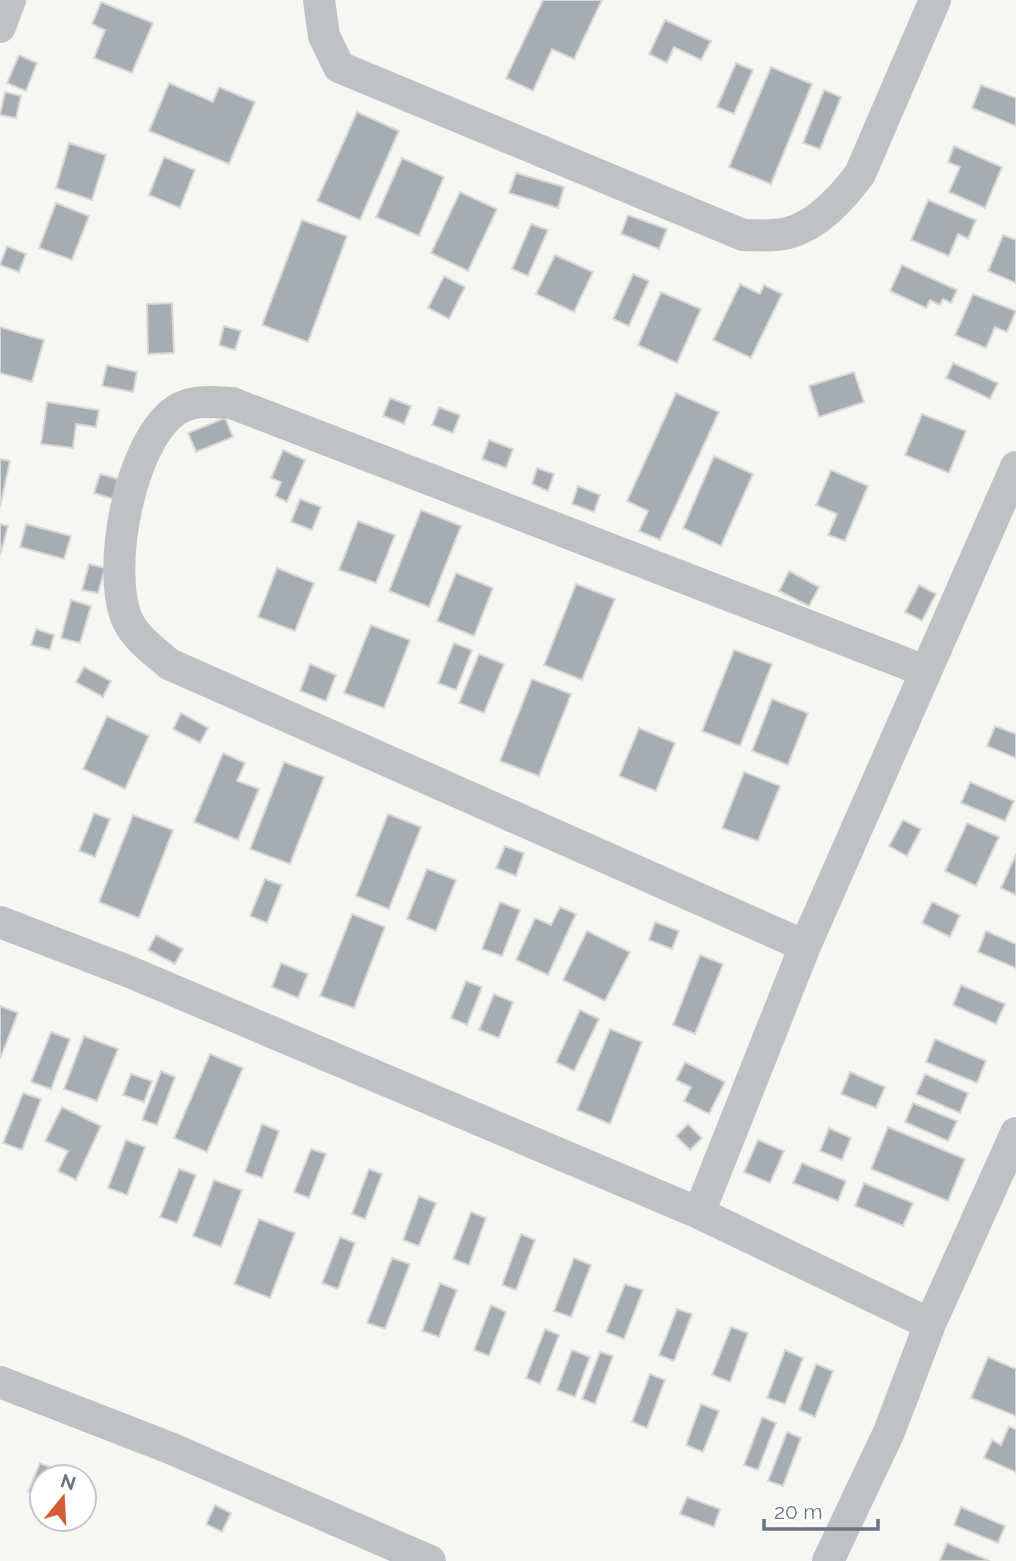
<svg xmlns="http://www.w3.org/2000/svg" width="1016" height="1561" font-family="Raleway,sans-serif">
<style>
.building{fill:#a6adb2;stroke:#d8d8d6;stroke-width:2}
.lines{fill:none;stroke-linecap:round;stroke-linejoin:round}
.street{stroke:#bec2c5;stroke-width:32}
</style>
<rect width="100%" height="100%" fill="#f6f6f3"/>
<path class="building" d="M 543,0 L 602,0 L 574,59 L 552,49 L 533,91 L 506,78 Z
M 101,2 L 153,23 L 132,73 L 94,58 L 105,30 L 92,24 Z
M 665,20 L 711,41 L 701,60 L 674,47 L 667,63 L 649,54 Z
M 19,55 L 37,63 L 26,91 L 7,83 Z
M 736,63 L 753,70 L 734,114 L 717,107 Z
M 771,67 L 812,84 L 771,184 L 729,167 Z
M 169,83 L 213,102 L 219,87 L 255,102 L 229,164 L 149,131 Z
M 981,85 L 1016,98 L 1016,126 L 972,108 Z
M 824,90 L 841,97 L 820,149 L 803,143 Z
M 5,92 L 21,96 L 16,118 L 0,115 Z
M 357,112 L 399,131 L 360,220 L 317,201 Z
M 69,143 L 106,155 L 92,200 L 56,188 Z
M 954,146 L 1002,167 L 985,208 L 949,192 L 960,167 L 948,162 Z
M 164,157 L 195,170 L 180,208 L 149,195 Z
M 402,158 L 444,177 L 419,236 L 376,217 Z
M 516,173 L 564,187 L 558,208 L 509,193 Z
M 460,192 L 497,209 L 468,271 L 431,253 Z
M 928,200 L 976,220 L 968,239 L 958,234 L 949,256 L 911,240 Z
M 56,203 L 89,216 L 72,260 L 39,248 Z
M 628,215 L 667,229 L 659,249 L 621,234 Z
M 302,220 L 347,236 L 308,342 L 262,325 Z
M 531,224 L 548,230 L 528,276 L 512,269 Z
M 1003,235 L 1016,240 L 1016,283 L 988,271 Z
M 7,246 L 26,254 L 19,272 L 0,265 Z
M 555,255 L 593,272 L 574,312 L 536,294 Z
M 902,265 L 957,290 L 951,303 L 943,299 L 940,305 L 930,300 L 926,308 L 890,291 Z
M 633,274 L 649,281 L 629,326 L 613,319 Z
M 444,276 L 465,287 L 449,319 L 428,308 Z
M 740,284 L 760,294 L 764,285 L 782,294 L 751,358 L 713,340 Z
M 661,292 L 701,309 L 677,363 L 638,345 Z
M 973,294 L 1016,311 L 1007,332 L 995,327 L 986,348 L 955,335 Z
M 172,303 L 174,353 L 148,354 L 147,304 Z
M 224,326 L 241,331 L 235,350 L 219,345 Z
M 0,327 L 44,340 L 32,382 L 0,373 Z
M 953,363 L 998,383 L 990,399 L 946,378 Z
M 107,365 L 137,372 L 133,392 L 102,386 Z
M 854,372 L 864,402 L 819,417 L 809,386 Z
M 676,393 L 719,412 L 660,540 L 639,531 L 648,511 L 627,501 Z
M 390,398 L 411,406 L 404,424 L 383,416 Z
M 47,402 L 99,410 L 96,427 L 76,424 L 73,448 L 41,444 Z
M 439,407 L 460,415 L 453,433 L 432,425 Z
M 922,414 L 966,431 L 949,473 L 905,455 Z
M 225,418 L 233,437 L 196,452 L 188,433 Z
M 489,440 L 513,449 L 506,468 L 482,459 Z
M 283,450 L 305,460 L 287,502 L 275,496 L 281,482 L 271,478 Z
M 714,456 L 753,474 L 721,546 L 683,528 Z
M 0,459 L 10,461 L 0,507 Z
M 537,468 L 554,474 L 548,491 L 532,484 Z
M 831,470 L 868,486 L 845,541 L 828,535 L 837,514 L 816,505 Z
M 100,474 L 118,479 L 113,499 L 94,493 Z
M 578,486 L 600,495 L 594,512 L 572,504 Z
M 300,499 L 321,507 L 312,530 L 291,522 Z
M 421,510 L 461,526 L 429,607 L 389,591 Z
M 358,521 L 395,535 L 376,583 L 339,570 Z
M 0,524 L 8,526 L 0,555 Z
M 26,524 L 71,536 L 64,559 L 20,547 Z
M 89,564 L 105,568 L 98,593 L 82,590 Z
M 277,568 L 314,583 L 295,631 L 258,617 Z
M 789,571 L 819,587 L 809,606 L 779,591 Z
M 456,573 L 493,588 L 474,636 L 437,621 Z
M 576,584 L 615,599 L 582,680 L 544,665 Z
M 919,585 L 936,594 L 922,621 L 905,612 Z
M 71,600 L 91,606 L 80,643 L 61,638 Z
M 371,625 L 410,640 L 384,708 L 344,693 Z
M 36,629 L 54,635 L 50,650 L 31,645 Z
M 454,643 L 472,650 L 456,690 L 438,683 Z
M 734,650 L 772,664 L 740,746 L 702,731 Z
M 479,654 L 504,664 L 484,713 L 459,703 Z
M 310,664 L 336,675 L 326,701 L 300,691 Z
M 84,667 L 111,681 L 103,697 L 76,682 Z
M 532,679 L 571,694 L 539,776 L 500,761 Z
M 772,699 L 808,713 L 788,765 L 752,751 Z
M 181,713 L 208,728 L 200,743 L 173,729 Z
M 107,716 L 149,736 L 125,789 L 83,769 Z
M 995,726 L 1016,734 L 1016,758 L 987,746 Z
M 639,728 L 675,743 L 656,791 L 619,776 Z
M 223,753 L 245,763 L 237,781 L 259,789 L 238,840 L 194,822 Z
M 284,762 L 324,777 L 290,864 L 250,849 Z
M 744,772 L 780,786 L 758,841 L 722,828 Z
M 970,782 L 1014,801 L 1005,821 L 961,803 Z
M 94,813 L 110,819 L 95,857 L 79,851 Z
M 388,814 L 421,827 L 389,909 L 356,896 Z
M 133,815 L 173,830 L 139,918 L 99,902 Z
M 903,820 L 921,829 L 907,856 L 889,846 Z
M 967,823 L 999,837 L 976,886 L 945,871 Z
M 505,846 L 524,853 L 516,876 L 496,868 Z
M 1016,854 L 1016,895 L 1001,888 Z
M 427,869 L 456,880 L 436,931 L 407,919 Z
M 265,879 L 282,885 L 267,923 L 250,916 Z
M 500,902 L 520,910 L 502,956 L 482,949 Z
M 932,902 L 960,915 L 950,937 L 922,923 Z
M 560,907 L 576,914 L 548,975 L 516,960 L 535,918 L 551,925 Z
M 352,914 L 385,927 L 354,1008 L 320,996 Z
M 655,922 L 679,931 L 672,949 L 649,940 Z
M 587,931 L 630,952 L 605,1001 L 563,980 Z
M 986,931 L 1016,944 L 1016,968 L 978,952 Z
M 156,935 L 183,949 L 175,964 L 148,950 Z
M 700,955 L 723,964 L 695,1034 L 673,1025 Z
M 281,963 L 308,974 L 298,998 L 272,987 Z
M 466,981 L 482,987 L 467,1025 L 451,1018 Z
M 961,985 L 1005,1004 L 996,1024 L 953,1005 Z
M 494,994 L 513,1002 L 499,1038 L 479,1030 Z
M 0,1006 L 18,1013 L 0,1059 Z
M 580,1010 L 599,1019 L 574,1071 L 556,1062 Z
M 610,1029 L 642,1042 L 610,1124 L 577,1110 Z
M 51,1032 L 70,1039 L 51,1089 L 31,1082 Z
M 84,1036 L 118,1049 L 97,1101 L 64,1089 Z
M 935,1039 L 986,1061 L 977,1083 L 926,1062 Z
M 210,1054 L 243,1068 L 207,1152 L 174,1138 Z
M 685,1062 L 725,1082 L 709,1114 L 684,1101 L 691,1087 L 676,1080 Z
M 161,1071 L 175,1077 L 157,1125 L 142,1120 Z
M 850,1072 L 885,1087 L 876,1108 L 841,1094 Z
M 131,1074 L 152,1081 L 144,1102 L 123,1095 Z
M 925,1074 L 968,1093 L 960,1113 L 916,1094 Z
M 23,1093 L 41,1099 L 22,1150 L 3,1143 Z
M 913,1103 L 957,1121 L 948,1141 L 905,1122 Z
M 62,1107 L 101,1126 L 76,1180 L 58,1171 L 68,1151 L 45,1141 Z
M 262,1124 L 279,1131 L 262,1178 L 245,1172 Z
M 688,1124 L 702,1138 L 690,1150 L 676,1136 Z
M 888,1127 L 965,1159 L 948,1201 L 871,1169 Z
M 829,1128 L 851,1138 L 842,1160 L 820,1151 Z
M 126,1140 L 145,1147 L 127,1195 L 108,1188 Z
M 758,1140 L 784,1151 L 770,1183 L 744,1172 Z
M 311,1149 L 326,1154 L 309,1198 L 294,1192 Z
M 802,1163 L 846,1181 L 838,1201 L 793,1183 Z
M 179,1169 L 196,1175 L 177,1223 L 160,1217 Z
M 369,1169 L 382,1174 L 365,1219 L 352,1214 Z
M 214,1180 L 242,1190 L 221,1247 L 193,1236 Z
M 864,1183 L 913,1203 L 903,1226 L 855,1206 Z
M 419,1196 L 436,1203 L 419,1246 L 403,1240 Z
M 471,1212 L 486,1218 L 469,1265 L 453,1259 Z
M 259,1219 L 295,1233 L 270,1298 L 234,1284 Z
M 521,1234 L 535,1240 L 516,1290 L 502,1285 Z
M 340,1237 L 355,1243 L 338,1289 L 322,1283 Z
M 392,1258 L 410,1264 L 385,1329 L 367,1323 Z
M 574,1258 L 591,1265 L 571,1317 L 554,1311 Z
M 440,1283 L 457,1290 L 439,1337 L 422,1331 Z
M 625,1284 L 643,1290 L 624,1339 L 606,1332 Z
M 491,1305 L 506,1312 L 489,1356 L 474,1350 Z
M 677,1309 L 692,1314 L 674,1361 L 659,1355 Z
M 731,1327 L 748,1333 L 730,1382 L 712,1375 Z
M 545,1329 L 559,1335 L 540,1384 L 526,1378 Z
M 572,1350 L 590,1357 L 575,1397 L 557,1390 Z
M 785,1350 L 803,1358 L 785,1404 L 767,1398 Z
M 600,1352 L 613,1356 L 595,1404 L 582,1399 Z
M 988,1357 L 1016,1369 L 1016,1416 L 971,1398 Z
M 816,1364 L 833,1371 L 815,1417 L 799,1410 Z
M 650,1374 L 665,1380 L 647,1428 L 632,1422 Z
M 701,1404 L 719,1411 L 703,1452 L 686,1445 Z
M 762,1417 L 776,1423 L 758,1470 L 744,1465 Z
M 1009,1426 L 1016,1430 L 1016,1472 L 984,1458 L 992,1440 L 1001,1445 Z
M 787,1432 L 801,1438 L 783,1486 L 768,1481 Z
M 40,1463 L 59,1471 L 57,1477 L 42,1477 L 42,1498 L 28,1492 Z
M 687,1497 L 720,1509 L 714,1527 L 680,1514 Z
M 215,1505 L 231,1513 L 222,1532 L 206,1524 Z
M 961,1507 L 1005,1526 L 998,1543 L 954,1525 Z
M 947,1543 L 990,1561 L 942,1561 L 940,1560 Z"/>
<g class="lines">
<path class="street" d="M 319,0 L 324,36 L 339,67 L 743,235 C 757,235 774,237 788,233 C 818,225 842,198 860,174 L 935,0
M 0,27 L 10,0
M 0,922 L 130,972 L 699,1213 L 930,1324
M 805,946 L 169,664 C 153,650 134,637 126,617 C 107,566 130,443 175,411 C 192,399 213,402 232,403 L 925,671
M 699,1213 L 805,946 L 1016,467
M 0,1382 L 170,1448 L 430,1561
M 828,1561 L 889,1432 L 930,1324 L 1016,1133"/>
</g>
<g transform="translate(63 1498) rotate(18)"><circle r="33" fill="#ffffff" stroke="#c3c8cd" stroke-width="2"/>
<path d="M0-5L12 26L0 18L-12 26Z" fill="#d35e36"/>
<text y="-10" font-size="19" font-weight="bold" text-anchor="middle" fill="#687682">N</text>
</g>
<path d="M764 1519v10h114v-10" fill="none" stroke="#687682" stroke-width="3.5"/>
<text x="774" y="1519" font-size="21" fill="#687682" stroke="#ffffff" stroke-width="5" paint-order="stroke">20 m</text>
</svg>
